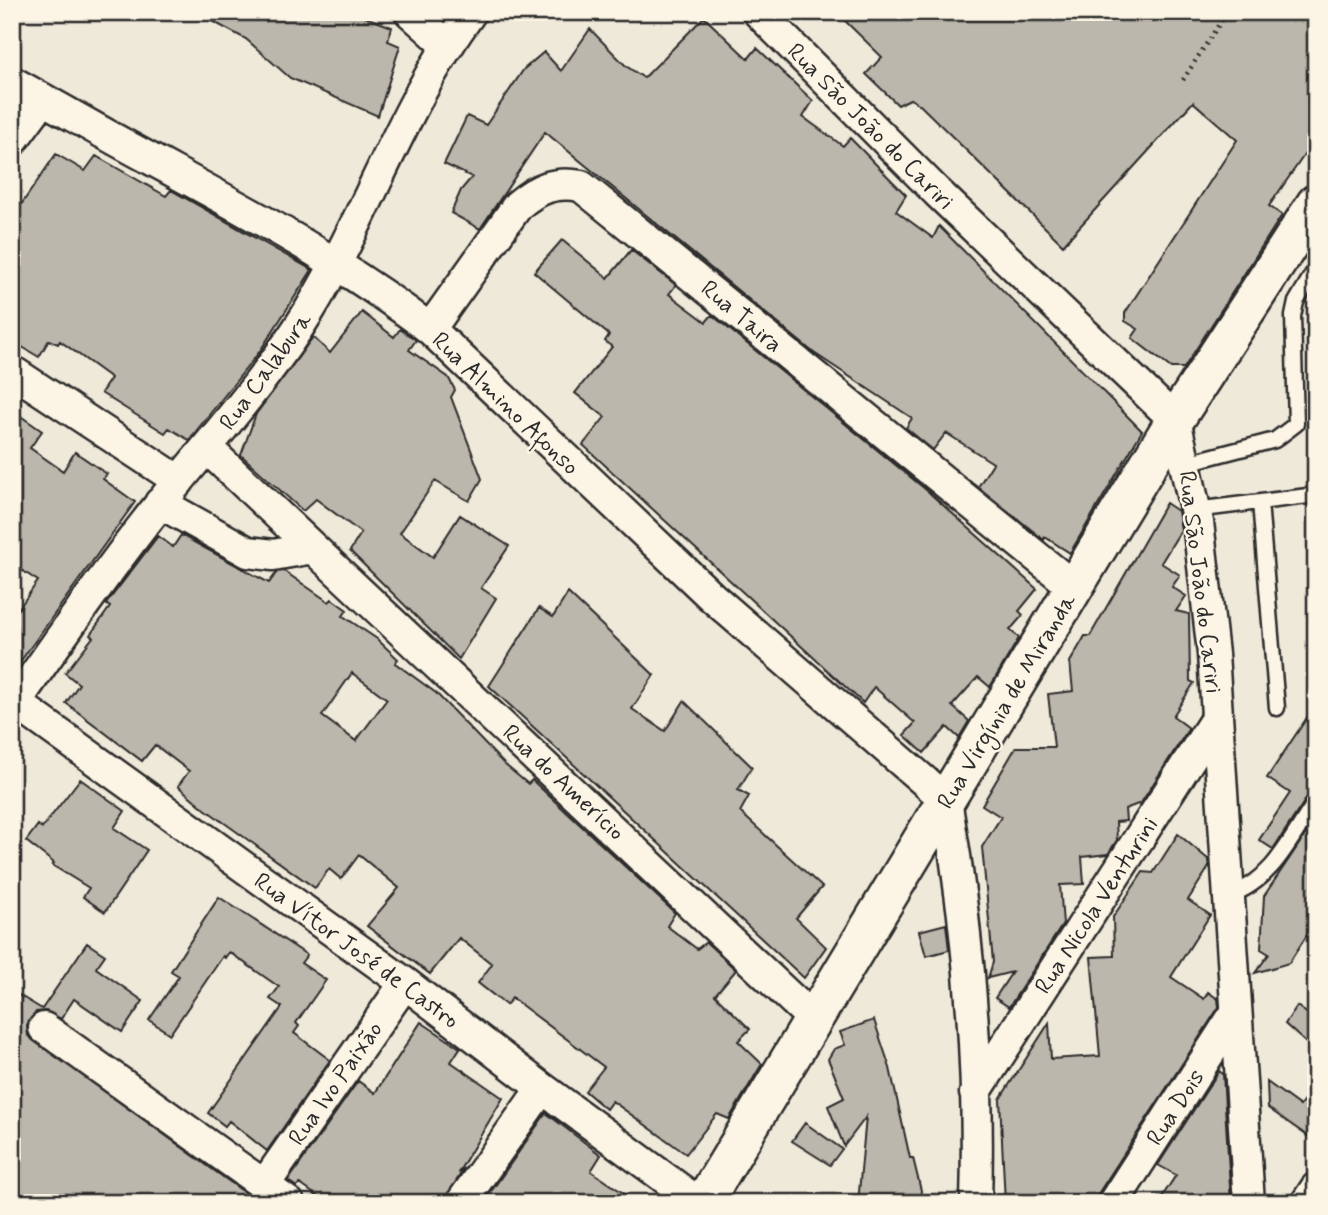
<svg xmlns="http://www.w3.org/2000/svg" width="1328" height="1215" font-family="Mynerve,sans-serif">
<style>
.building{fill:#bcb7ac;stroke:#2b2b2b;stroke-width:2;fill-rule:evenodd}
.lines{fill:none;stroke-linecap:round;stroke-linejoin:round}
.service-casing{stroke:#2b2b2b;stroke-width:19}
.minor-casing{stroke:#2b2b2b;stroke-width:35}
.tertiary-casing{stroke:#2b2b2b;stroke-width:42}
.path{stroke:#2b2b2b;stroke-width:4.5;stroke-dasharray:2 5;stroke-linecap:butt}
.service{stroke:#fcf5e5;stroke-width:14}
.minor{stroke:#fcf5e5;stroke-width:30}
.tertiary{stroke:#fcf5e5;stroke-width:37}
.labels{text-anchor:middle;stroke-width:5;stroke-linejoin:round;paint-order:stroke}
.street-label{font-size:24px;fill:#2b2b2b;stroke:#fcf5e5}
</style>
<rect width="100%" height="100%" fill="#efe9da"/>
<filter id="ink" filterUnits="userSpaceOnUse"><feTurbulence type="fractalNoise" baseFrequency=".0143" numOctaves="2"/><feDisplacementMap in="SourceGraphic" scale="14" xChannelSelector="R" yChannelSelector="G"/><feConvolveMatrix kernelMatrix="1 2 1 2 8 2 1 2 1" color-interpolation-filters="sRGB"/></filter>
<g filter="url(#ink)">
<path class="building" d="M 195,12 L 352,12 L 392,27 L 388,41 L 400,46 L 378,116 L 290,78 L 246,39 Z
M 836,12 L 1316,12 L 1316,138 L 1269,206 L 1282,215 L 1184,368 L 1171,368 L 1132,338 L 1138,329 L 1125,321 L 1125,313 L 1237,140 L 1193,102 L 1063,245 L 919,104 L 910,99 L 898,105 L 866,74 L 882,57 Z
M 704,17 L 748,59 L 757,48 L 813,101 L 803,117 L 843,146 L 850,138 L 906,195 L 896,211 L 933,238 L 939,226 L 1142,431 L 1070,553 L 1045,537 L 1044,540 L 978,487 L 993,463 L 946,433 L 933,450 L 906,428 L 912,418 L 814,353 L 545,132 L 480,229 L 451,213 L 461,190 L 472,177 L 444,164 L 467,116 L 486,125 L 524,69 L 544,52 L 561,71 L 590,29 L 626,66 L 644,78 Z
M 56,154 L 85,171 L 96,156 L 166,196 L 171,190 L 312,270 L 260,351 L 189,440 L 169,428 L 165,433 L 101,393 L 111,378 L 60,341 L 58,344 L 49,340 L 39,357 L 12,341 L 12,218 Z
M 562,240 L 608,278 L 631,250 L 676,285 L 669,294 L 706,322 L 712,315 L 925,489 L 1037,589 L 1019,611 L 1023,615 L 1010,630 L 1019,638 L 990,687 L 978,677 L 952,706 L 969,721 L 959,738 L 947,727 L 924,753 L 904,735 L 915,723 L 874,687 L 863,703 L 583,445 L 605,417 L 575,393 L 612,347 L 605,341 L 609,335 L 534,272 Z
M 362,312 L 394,337 L 400,329 L 416,340 L 409,350 L 448,377 L 455,390 L 451,397 L 482,479 L 469,501 L 435,481 L 400,533 L 433,557 L 460,515 L 509,546 L 481,588 L 496,598 L 459,659 L 350,551 L 361,533 L 316,499 L 303,511 L 241,455 L 256,414 L 313,337 L 330,353 Z
M 12,410 L 42,431 L 30,448 L 63,471 L 75,452 L 107,474 L 103,479 L 135,502 L 12,673 L 12,618 L 38,581 L 12,564 Z
M 1166,503 L 1178,511 L 1181,530 L 1161,563 L 1180,575 L 1172,587 L 1186,596 L 1176,611 L 1189,614 L 1190,681 L 1194,683 L 1173,716 L 1189,728 L 1141,803 L 1125,809 L 1126,821 L 1116,822 L 1117,840 L 1108,854 L 1082,857 L 1084,884 L 1060,885 L 1063,924 L 1009,1007 L 995,998 L 1012,972 L 988,978 L 993,962 L 982,847 L 1001,817 L 982,805 L 1016,747 L 1054,747 L 1048,694 L 1073,691 L 1070,662 L 1085,636 L 1090,636 Z
M 181,535 L 269,583 L 277,572 L 284,571 L 329,602 L 332,599 L 347,610 L 343,616 L 377,639 L 398,659 L 395,663 L 436,693 L 504,764 L 528,784 L 532,780 L 675,913 L 667,926 L 697,949 L 706,942 L 736,970 L 715,995 L 750,1029 L 738,1041 L 762,1064 L 729,1119 L 717,1114 L 686,1154 L 612,1101 L 606,1109 L 585,1091 L 604,1067 L 512,998 L 506,1005 L 478,983 L 492,964 L 459,938 L 430,974 L 367,926 L 399,888 L 359,855 L 341,879 L 329,869 L 315,888 L 205,809 L 178,786 L 189,771 L 155,745 L 142,761 L 66,703 L 79,684 L 65,673 L 93,637 L 90,635 L 110,607 L 106,604 L 158,536 L 173,547 ZM 352,673 L 387,699 L 356,741 L 322,716 Z
M 568,593 L 654,675 L 632,709 L 665,731 L 684,701 L 752,767 L 738,790 L 749,796 L 740,812 L 822,887 L 796,918 L 826,947 L 804,978 L 489,686 L 539,608 L 553,617 Z
M 1316,704 L 1316,791 L 1308,796 L 1273,849 L 1259,840 L 1290,793 L 1267,778 Z
M 80,779 L 125,811 L 114,828 L 147,850 L 105,912 L 83,897 L 89,888 L 52,865 L 54,863 L 26,841 L 38,825 L 42,828 Z
M 1316,819 L 1316,921 L 1289,963 L 1255,973 L 1269,954 L 1261,949 L 1264,896 Z
M 1178,834 L 1209,860 L 1209,867 L 1188,900 L 1210,915 L 1171,977 L 1204,999 L 1208,992 L 1218,999 L 1219,1007 L 1098,1194 L 1096,1203 L 1005,1203 L 1000,1099 L 1049,1023 L 1051,1059 L 1100,1056 L 1091,957 L 1114,956 L 1113,917 L 1143,872 L 1153,873 Z
M 219,897 L 307,955 L 301,963 L 326,980 L 296,1023 L 299,1026 L 294,1033 L 330,1060 L 267,1151 L 229,1121 L 225,1126 L 208,1113 L 282,1007 L 270,999 L 279,987 L 229,952 L 225,958 L 223,956 L 170,1034 L 149,1020 L 179,976 L 171,971 Z
M 946,924 L 949,950 L 926,956 L 919,931 Z
M 87,943 L 105,955 L 96,968 L 143,1001 L 122,1032 L 74,999 L 61,1019 L 46,1011 L 36,1012 L 27,1026 L 28,1036 L 259,1203 L 12,1203 L 12,991 L 42,1009 Z
M 1297,1006 L 1316,1020 L 1316,1052 L 1285,1024 Z
M 874,1020 L 890,1068 L 910,1158 L 913,1158 L 924,1203 L 858,1203 L 866,1117 L 844,1146 L 828,1106 L 844,1098 L 828,1059 L 834,1049 L 845,1045 L 840,1032 Z
M 421,1022 L 460,1048 L 451,1062 L 503,1098 L 458,1173 L 464,1168 L 444,1203 L 327,1203 L 300,1184 L 297,1187 L 288,1181 L 358,1081 L 375,1093 Z
M 1219,1071 L 1223,1074 L 1231,1203 L 1158,1203 L 1176,1175 L 1158,1165 Z
M 1267,1082 L 1300,1106 L 1316,1084 L 1316,1142 L 1268,1108 Z
M 546,1113 L 601,1155 L 591,1171 L 638,1203 L 483,1203 Z
M 805,1123 L 842,1149 L 830,1165 L 792,1141 Z"/>
<g class="lines">
<defs>
<path id="service" d="M 1187,463 L 1275,440 L 1296,424 L 1293,316 L 1296,302 L 1316,268
M 1260,502 L 1277,708
M 1195,510 L 1316,495
M 1230,895 C 1273,881 1291,837 1316,801"/>
<path id="minor" d="M 410,12 L 447,45
M 758,12 L 937,192 L 1175,420 L 1198,522 L 1213,654 L 1249,1203
M 12,82 C 58,107 102,133 147,157 C 246,211 340,260 430,329 L 712,597 L 946,800 C 969,931 980,1069 976,1203
M 12,141 L 43,99
M 430,329 L 518,205 C 538,188 555,181 581,186 L 1075,588
M 12,371 L 179,481
M 208,449 L 813,1019
M 160,503 L 248,552 L 273,555 L 313,548
M 12,700 L 405,983 L 542,1088 L 699,1203
M 16,702 C 62,635 109,568 160,504 C 210,441 266,381 309,311 C 368,214 403,104 471,12
M 44,1028 L 289,1203
M 975,1093 L 1217,717
M 265,1184 L 405,983
M 461,1203 L 542,1088
M 1113,1203 L 1236,1012
M 1306,1203 L 1316,1188"/>
<path id="tertiary" d="M 703,1203 L 1175,420 L 1316,203"/>
</defs>
<use href="#service" class="service-casing"/>
<use href="#minor" class="minor-casing"/>
<use href="#tertiary" class="tertiary-casing"/>
<path class="path" d="M 1183,80 L 1227,12"/>
<use href="#service" class="service"/>
<use href="#minor" class="minor"/>
<use href="#tertiary" class="tertiary"/>
</g>
</g>
<g class="labels">
<g class="street-label">
<text transform="translate(871 126) rotate(45)" y="8">Rua São João do Cariri</text>
<text transform="translate(742 316) rotate(40)" y="8">Rua Taira</text>
<text transform="translate(265 371) rotate(-54)" y="8">Rua Calabura</text>
<text transform="translate(506 403) rotate(44)" y="8">Rua Almino Afonso</text>
<text transform="translate(1201 582) rotate(83)" y="8">Rua São João do Cariri</text>
<text transform="translate(1006 701) rotate(-59)" y="8">Rua Virgínia de Miranda</text>
<text transform="translate(564 782) rotate(43)" y="8">Rua do Amerício</text>
<text transform="translate(1096 905) rotate(-57)" y="8">Rua Nicola Venturini</text>
<text transform="translate(357 950) rotate(36)" y="8">Rua Vítor José de Castro</text>
<text transform="translate(335 1083) rotate(-55)" y="8">Rua Ivo Paixão</text>
<text transform="translate(1175 1107) rotate(-57)" y="8">Rua Dois</text>
</g>
</g>
<rect width="1328" height="1215" fill="none" stroke="#fcf5e5" stroke-width="42"/>
<rect x="21" y="21" width="1286" height="1173" fill="none" stroke="#2b2b2b" stroke-width="2.5" filter="url(#ink)"/>
</svg>
